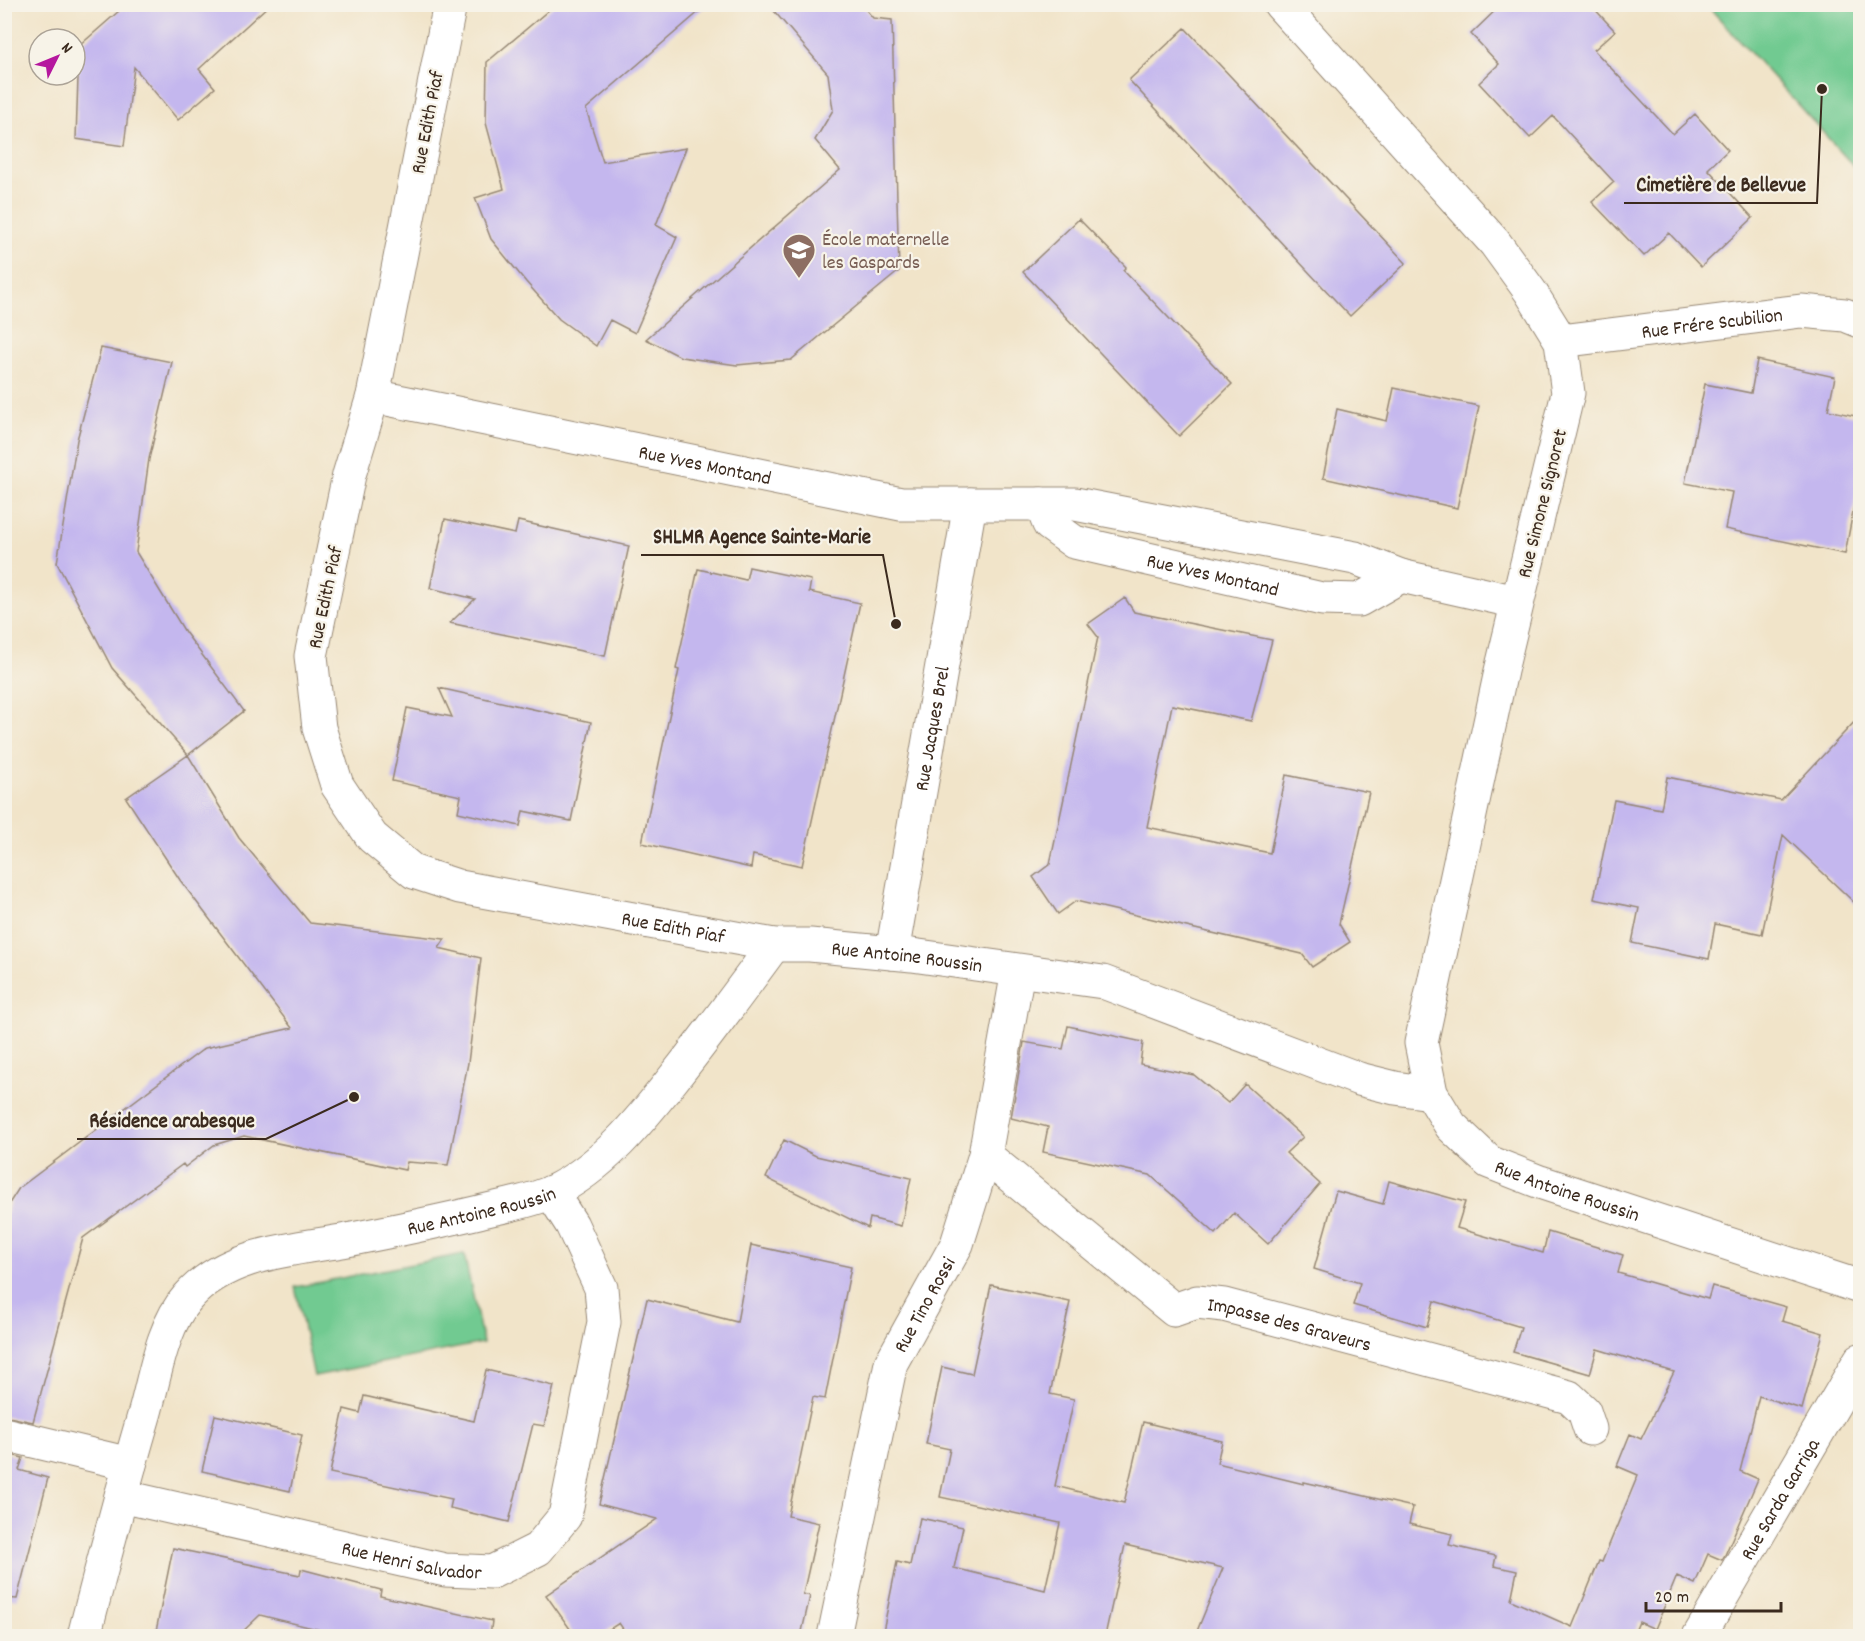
<svg xmlns="http://www.w3.org/2000/svg" width="1865" height="1641" font-family="Dekko,sans-serif">
<style>
.green{fill:#71ca91;stroke:#567a58;stroke-width:1.5}
.building{fill:#c4b7ee}
.lines{fill:none;stroke-linecap:round;stroke-linejoin:round}
.minor-casing{stroke:#968774;stroke-width:35}
.minor{stroke:#fff;stroke-width:33}
.labels{text-anchor:middle;stroke-width:4.5;stroke-linejoin:round;paint-order:stroke}
.street-label{font-size:20px;fill:#3b2a1e;stroke:#f7f3e8}
.education-label{font-size:20px;fill:#785e54;stroke:#f7f3e8;text-anchor:start}
.leader{fill:none;stroke:#3b2a1e;stroke-width:2}
.callout-dot{fill:#3b2a1e;stroke:#f7f3e8;stroke-width:2}
.callout-label{font-size:21px;text-anchor:middle;font-weight:bold;fill:#3b2a1e;stroke:#f7f3e8;stroke-width:4.5;stroke-linejoin:round;paint-order:stroke}
</style>
<rect width="100%" height="100%" fill="#f7f3e8"/>
<filter id="ink" filterUnits="userSpaceOnUse"><feTurbulence type="fractalNoise" baseFrequency=".0167" numOctaves="2"/><feDisplacementMap in="SourceGraphic" scale="12" xChannelSelector="R" yChannelSelector="G"/><feConvolveMatrix kernelMatrix="1 2 1 2 8 2 1 2 1" color-interpolation-filters="sRGB"/></filter>
<filter id="wash" filterUnits="userSpaceOnUse"><feTurbulence type="fractalNoise" baseFrequency=".008" numOctaves="4" result="noise"/><feDisplacementMap in="SourceGraphic" scale="24" xChannelSelector="R" yChannelSelector="G"/><feGaussianBlur stdDeviation="1.35" result="paint"/><feColorMatrix in="noise" values="0 0 0 0 0 0 0 0 0 0 0 0 0 0 0 0 0 1.4 0 .05"/><feComposite in="paint" operator="in"/></filter>
<g filter="url(#wash)">
<rect width="100%" height="100%" fill="#f1e4c9"/>
<path class="green" d="M 1707,5 L 1860,5 L 1860,173 Z
M 464,1254 L 483,1343 L 314,1376 L 295,1287 Z"/>
<g id="blocks">
<path class="building" d="M 127,4 L 270,4 L 199,69 L 215,88 L 178,120 L 134,67 L 124,146 L 76,139 L 79,46 Z
M 556,4 L 708,4 L 586,109 L 603,162 L 686,148 L 656,225 L 677,237 L 635,333 L 610,320 L 596,346 L 559,319 L 526,282 L 491,239 L 475,198 L 504,189 L 486,123 L 487,62 Z
M 768,4 L 861,4 L 873,18 L 892,20 L 899,271 L 791,360 L 737,365 L 681,357 L 646,339 L 840,170 L 815,140 L 833,110 L 828,74 Z
M 1502,4 L 1590,4 L 1615,31 L 1594,50 L 1673,134 L 1695,114 L 1728,150 L 1708,169 L 1753,218 L 1701,267 L 1669,233 L 1644,256 L 1592,202 L 1614,182 L 1553,116 L 1530,138 L 1479,83 L 1499,64 L 1471,34 Z
M 1185,28 L 1406,263 L 1350,316 L 1129,80 Z
M 1079,219 L 1126,267 L 1123,270 L 1232,384 L 1179,436 L 1023,272 Z
M 101,348 L 172,362 L 149,459 L 136,552 L 185,632 L 244,711 L 188,755 L 112,668 L 57,563 L 77,440 Z
M 1757,360 L 1835,377 L 1828,410 L 1860,417 L 1860,474 L 1845,554 L 1725,529 L 1732,492 L 1685,483 L 1705,384 L 1751,393 Z
M 1394,388 L 1479,406 L 1457,508 L 1323,478 L 1337,409 L 1387,421 Z
M 445,519 L 515,534 L 518,521 L 629,546 L 605,656 L 450,623 L 475,599 L 430,588 Z
M 749,567 L 811,580 L 809,592 L 860,603 L 802,866 L 753,855 L 751,868 L 642,843 L 679,670 L 676,669 L 698,569 L 746,580 Z
M 1125,598 L 1134,612 L 1272,640 L 1251,721 L 1172,705 L 1147,827 L 1270,853 L 1286,775 L 1369,792 L 1339,924 L 1350,942 L 1312,967 L 1302,954 L 1076,901 L 1058,914 L 1033,877 L 1050,864 L 1098,637 L 1088,624 Z
M 439,688 L 591,722 L 571,821 L 523,811 L 520,826 L 458,812 L 461,796 L 392,781 L 407,708 L 452,717 Z
M 1860,716 L 1860,908 L 1783,835 L 1762,934 L 1715,924 L 1709,959 L 1632,943 L 1639,908 L 1594,899 L 1614,800 L 1661,809 L 1667,777 L 1781,800 Z
M 188,755 L 239,838 L 310,923 L 445,939 L 439,948 L 481,958 L 468,1063 L 448,1165 L 407,1162 L 405,1170 L 244,1136 L 214,1145 L 185,1167 L 183,1164 L 83,1238 L 33,1422 L 4,1416 L 4,1222 L 10,1202 L 19,1188 L 205,1048 L 292,1028 L 180,880 L 126,798 Z
M 1068,1026 L 1143,1042 L 1140,1064 L 1194,1075 L 1228,1103 L 1245,1084 L 1303,1137 L 1286,1153 L 1320,1184 L 1268,1244 L 1234,1213 L 1216,1234 L 1150,1175 L 1043,1152 L 1048,1127 L 1011,1118 L 1024,1042 L 1063,1049 Z
M 784,1140 L 816,1156 L 911,1178 L 901,1226 L 870,1218 L 868,1228 L 766,1178 Z
M 1389,1181 L 1465,1202 L 1457,1228 L 1543,1253 L 1548,1232 L 1623,1255 L 1618,1273 L 1708,1299 L 1712,1286 L 1786,1307 L 1782,1321 L 1823,1333 L 1802,1409 L 1759,1396 L 1740,1471 L 1758,1479 L 1725,1555 L 1722,1560 L 1708,1554 L 1695,1584 L 1677,1576 L 1655,1629 L 1639,1622 L 1633,1636 L 1195,1636 L 1223,1568 L 1125,1545 L 1105,1636 L 882,1636 L 897,1562 L 910,1565 L 920,1518 L 963,1527 L 954,1568 L 1045,1590 L 1060,1523 L 940,1497 L 950,1449 L 926,1444 L 942,1367 L 972,1374 L 991,1285 L 1070,1302 L 1050,1394 L 1074,1399 L 1055,1486 L 1124,1503 L 1143,1422 L 1222,1441 L 1217,1463 L 1304,1484 L 1304,1482 L 1413,1507 L 1409,1524 L 1452,1534 L 1449,1545 L 1496,1556 L 1494,1566 L 1517,1571 L 1511,1600 L 1572,1627 L 1599,1561 L 1602,1562 L 1638,1475 L 1617,1466 L 1630,1434 L 1641,1439 L 1674,1372 L 1597,1349 L 1590,1374 L 1513,1352 L 1521,1327 L 1434,1301 L 1427,1327 L 1353,1305 L 1360,1283 L 1314,1269 L 1336,1191 L 1383,1204 Z
M 751,1245 L 851,1267 L 825,1399 L 813,1397 L 788,1516 L 819,1523 L 803,1594 L 810,1596 L 801,1636 L 628,1636 L 619,1623 L 599,1636 L 575,1636 L 546,1595 L 657,1519 L 599,1504 L 647,1299 L 737,1322 Z
M 486,1370 L 554,1386 L 544,1426 L 533,1424 L 509,1522 L 450,1508 L 452,1499 L 330,1473 L 344,1409 L 360,1413 L 364,1396 L 474,1421 Z
M 215,1415 L 302,1435 L 290,1491 L 202,1471 Z
M 4,1453 L 23,1458 L 19,1470 L 48,1478 L 17,1599 L 4,1598 Z
M 173,1548 L 300,1575 L 301,1569 L 381,1590 L 380,1596 L 492,1621 L 490,1636 L 345,1636 L 260,1615 L 238,1636 L 155,1636 Z"/>
</g>
</g>
<g filter="url(#ink)">
<use href="#blocks" fill-opacity="0" stroke="#968774" stroke-width="1.5"/>
<g class="lines">
<defs>
<g id="minor">
<path id="s1" d="M 450,4 L 373,396 L 349,475 L 311,656 L 319,728 L 337,785 L 372,837 L 414,872 L 460,887 L 774,945 L 810,945 L 912,955 L 1103,982 L 1359,1079 L 1395,1088 L 1431,1093"/>
<path id="s2" d="M 1280,4 L 1495,243 L 1530,291 L 1561,341 L 1568,393 L 1501,671 L 1421,1043 L 1431,1093 L 1451,1126 L 1489,1162 L 1540,1182 L 1860,1287"/>
<path id="s3" d="M 1561,341 L 1801,311 L 1845,315 L 1860,321"/>
<path id="s4" d="M 373,396 L 901,504 L 1075,504 L 1355,558 L 1401,576 L 1517,602"/>
<path id="s5" d="M 1041,504 L 1049,524 L 1074,542 L 1322,599 L 1359,600 L 1401,576"/>
<path id="s6" d="M 892,953 L 970,504"/>
<path id="s7" d="M 985,1155 L 1174,1310 L 1197,1302 L 1224,1305 L 1569,1397 L 1584,1411 L 1590,1429"/>
<path d="M 4,1434 L 130,1464"/>
<path id="s8" d="M 121,1496 L 445,1570 L 492,1572 L 538,1549 L 565,1516 L 604,1322 L 601,1288 L 572,1225 L 551,1192"/>
<path id="s9" d="M 84,1636 C 103,1562 123,1487 145,1412 C 155,1376 162,1326 188,1297 C 226,1254 288,1250 342,1241 C 388,1232 433,1223 479,1212 C 503,1206 529,1202 552,1192 C 603,1167 639,1122 673,1079 C 708,1035 741,990 774,945"/>
<path id="s10" d="M 834,1636 L 891,1363 L 957,1244 L 985,1155 L 1018,971"/>
<path id="s11" d="M 1699,1636 L 1860,1360"/>
</g>
</defs>
<use href="#minor" class="minor-casing"/>
<use href="#minor" class="minor"/>
</g>
</g>
<defs>
<symbol id="school-pin" viewBox="-11 -11 22 30"><path d="M0 17L-7.5 6A9.5 9.5 0 1 1 7.5 6Z" fill="#8d6e63" stroke="#f7f3e8"/><path d="M0-5L7-2L0 1L-7-2ZM-4 1L0 2.5L4 1V4Q0 6-4 4Z" fill="#fff"/></symbol>
</defs>
<g fill-rule="evenodd">
<use href="#school-pin" x="780" y="231" width="38" height="52"/>
</g>
<g class="labels">
<g class="street-label">
<text transform="translate(426 122) rotate(-79)" y="7">Rue Edith Piaf</text>
<text dy="7" stroke="none"><textPath href="#s3" startOffset="152">Rue Frére Scubilion</textPath></text>
<text dy="7" stroke="none"><textPath href="#s4" startOffset="339">Rue Yves Montand</textPath></text>
<text transform="translate(1541 503) rotate(-76)" y="7">Rue Simone Signoret</text>
<text dy="7" stroke="none"><textPath href="#s5" startOffset="195">Rue Yves Montand</textPath></text>
<text transform="translate(324 597) rotate(-78)" y="7">Rue Edith Piaf</text>
<text dy="7" stroke="none"><textPath href="#s6" startOffset="228">Rue Jacques Brel</textPath></text>
<text dy="7" stroke="none"><textPath href="#s1" startOffset="1182">Rue Edith Piaf</textPath></text>
<text dy="7" stroke="none"><textPath href="#s1" startOffset="1418">Rue Antoine Roussin</textPath></text>
<text dy="7" stroke="none"><textPath href="#s2" startOffset="1384">Rue Antoine Roussin</textPath></text>
<text dy="7" stroke="none"><textPath href="#s9" startOffset="666">Rue Antoine Roussin</textPath></text>
<text dy="7" stroke="none"><textPath href="#s10" startOffset="346">Rue Tino Rossi</textPath></text>
<text dy="7" stroke="none"><textPath href="#s7" startOffset="364">Impasse des Graveurs</textPath></text>
<text dy="7" stroke="none"><textPath href="#s11" startOffset="159">Rue Sarda Garriga</textPath></text>
<text dy="7" stroke="none"><textPath href="#s8" startOffset="298">Rue Henri Salvador</textPath></text>
</g>
<g class="education-label">
<text x="822" y="245">École maternelle<tspan x="822" dy="23">les Gaspards</tspan></text>
</g>
</g>
<path class="leader" d="M1822 89L1817 203H1624M896 624L883 555H641M354 1097L266 1139H77"/>
<g class="callout-dot">
<circle cx="1822" cy="89" r="6"/>
<circle cx="896" cy="624" r="6"/>
<circle cx="354" cy="1097" r="6"/>
</g>
<g class="callout-label">
<text x="1721" y="191">Cimetière de Bellevue</text>
<text x="762" y="543">SHLMR Agence Sainte-Marie</text>
<text x="172" y="1127">Résidence arabesque</text>
</g>
<rect width="1865" height="1641" fill="none" stroke="#f7f3e8" stroke-width="24"/>
<g transform="translate(57 57) rotate(47)"><circle r="28" fill="#f7f3e8" stroke="#aca397" stroke-width="1.5"/>
<path d="M0-4.5L10 22L0 15L-10 22Z" fill="#b5179e"/>
<text y="-9" font-size="16" font-weight="bold" text-anchor="middle" fill="#3b2a1e">N</text>
</g>
<path d="M1646 1602v9h135v-9" fill="none" stroke="#3b2a1e" stroke-width="3"/>
<text x="1655" y="1602" font-size="18" fill="#3b2a1e" stroke="#f7f3e8" stroke-width="4.5" paint-order="stroke">20 m</text>
</svg>
